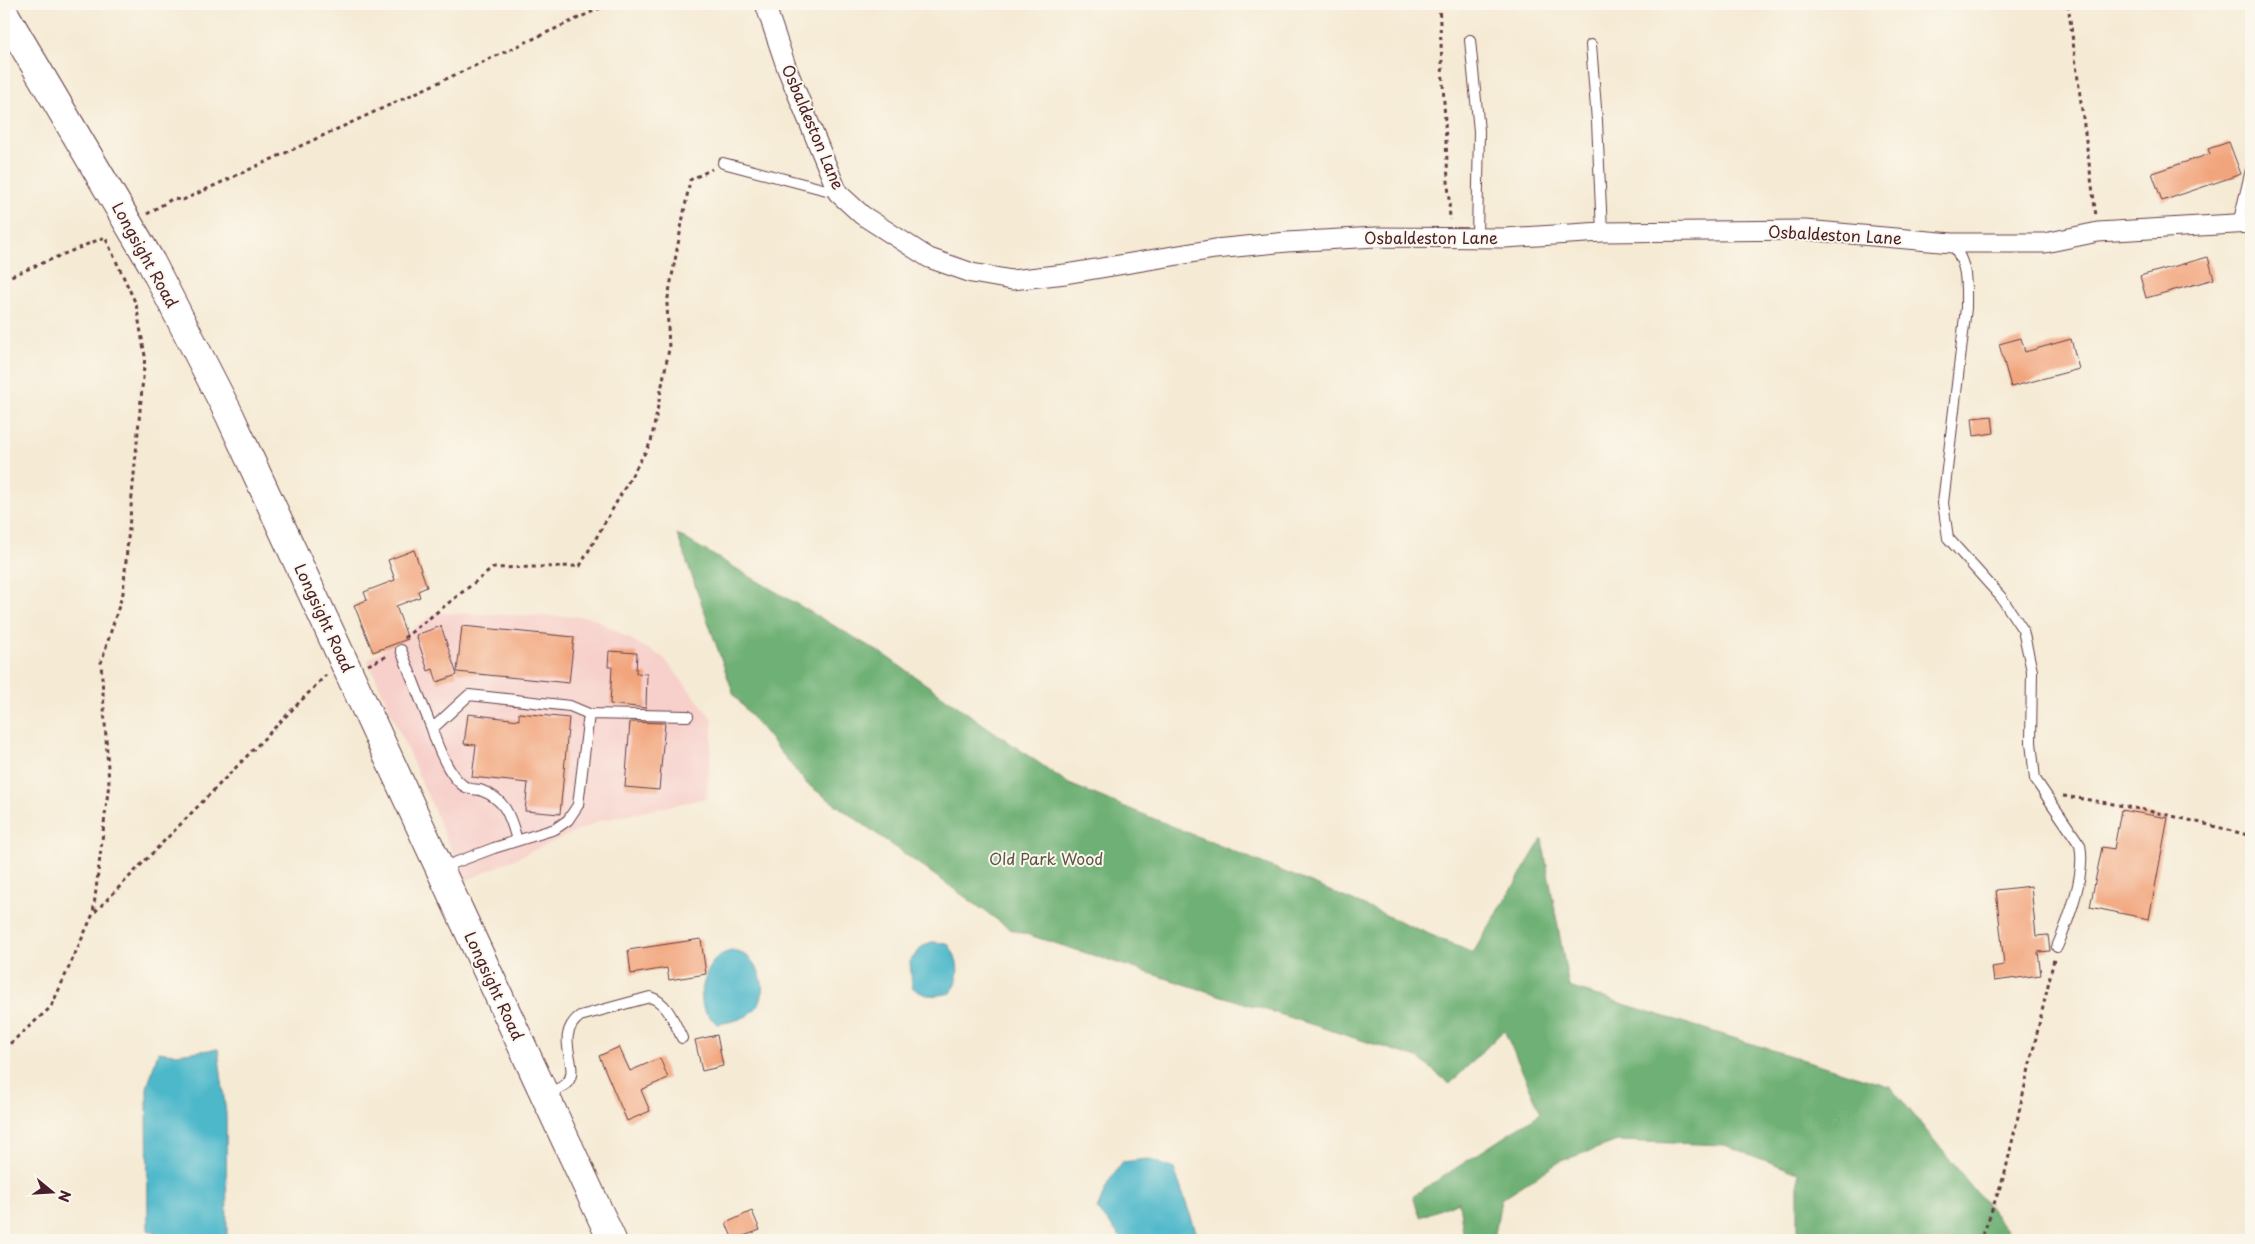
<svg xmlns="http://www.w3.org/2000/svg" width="2255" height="1244" font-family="'Playpen Sans',sans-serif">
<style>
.built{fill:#f7d0cb}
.forest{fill:#6eb074;stroke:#5c6850}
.water{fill:#4db8ca;stroke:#4c6c7a}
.building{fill:#f2a47c}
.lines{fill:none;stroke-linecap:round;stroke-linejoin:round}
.service-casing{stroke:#643d44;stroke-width:12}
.minor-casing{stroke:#643d44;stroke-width:21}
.trunk-casing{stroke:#643d44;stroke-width:30}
.path{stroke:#643d44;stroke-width:3;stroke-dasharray:4 4;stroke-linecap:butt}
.service{stroke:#fff;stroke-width:10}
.minor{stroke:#fff;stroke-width:19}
.trunk{stroke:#fff;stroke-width:28}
.labels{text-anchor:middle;stroke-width:4;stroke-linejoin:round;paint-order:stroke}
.street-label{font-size:16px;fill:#4a1f2b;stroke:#fbf7ec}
.park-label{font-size:16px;fill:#5d5347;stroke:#fbf7ec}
</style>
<rect width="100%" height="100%" fill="#fbf7ec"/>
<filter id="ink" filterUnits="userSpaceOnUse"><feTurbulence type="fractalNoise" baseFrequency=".02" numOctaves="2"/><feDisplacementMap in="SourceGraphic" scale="10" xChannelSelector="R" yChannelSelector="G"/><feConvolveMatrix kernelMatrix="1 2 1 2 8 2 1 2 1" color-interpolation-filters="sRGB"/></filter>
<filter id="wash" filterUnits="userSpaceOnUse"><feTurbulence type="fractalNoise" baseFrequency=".0096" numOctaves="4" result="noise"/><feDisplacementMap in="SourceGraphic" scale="20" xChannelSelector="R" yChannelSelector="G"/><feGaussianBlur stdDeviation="1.12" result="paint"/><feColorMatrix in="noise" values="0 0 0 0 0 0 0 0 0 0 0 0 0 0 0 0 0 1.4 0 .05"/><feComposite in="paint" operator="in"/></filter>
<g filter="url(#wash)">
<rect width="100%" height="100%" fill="#f5ead4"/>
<path class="built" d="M 436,613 L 591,617 L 664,658 L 713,720 L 707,798 L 599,821 L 465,881 L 368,660 Z"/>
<path class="forest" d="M 677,534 L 884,655 L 1069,784 L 1316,885 L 1473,953 L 1542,839 L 1569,987 L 1891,1087 L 2015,1240 L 1798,1240 L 1798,1173 L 1725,1145 L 1618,1141 L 1561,1161 L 1501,1199 L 1494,1240 L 1464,1240 L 1459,1202 L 1420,1217 L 1413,1196 L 1541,1113 L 1504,1030 L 1450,1084 L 1418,1058 L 1010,929 L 807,784 L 734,695 Z"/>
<path class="water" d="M 932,942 L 947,943 C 960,959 961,976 951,993 C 935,996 925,998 912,987 L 910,961 L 924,945 Z
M 733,950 C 738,952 744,954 748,957 C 763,970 770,999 751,1013 C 742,1020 729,1022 718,1024 C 710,1018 703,1012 702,1002 C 700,990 708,963 719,956 C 723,953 729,952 733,950 Z
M 218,1049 L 226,1114 L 227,1239 L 168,1240 L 148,1230 L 147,1088 L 158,1052 L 175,1054 Z
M 1148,1159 L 1174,1169 L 1199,1240 L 1123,1240 L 1097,1209 L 1108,1183 L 1122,1162 Z"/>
<g id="blocks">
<path class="building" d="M 2229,142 L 2241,174 L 2162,201 L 2152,173 L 2210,154 L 2208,149 Z
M 2208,257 L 2214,279 L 2146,298 L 2140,276 Z
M 2021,338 L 2025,352 L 2071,339 L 2079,369 L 2011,387 L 1999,344 Z
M 1992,416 L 1994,433 L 1974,436 L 1972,418 Z
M 414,550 L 427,587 L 418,591 L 420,597 L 396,606 L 408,639 L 373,652 L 354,605 L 367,600 L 364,592 L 395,580 L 388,560 Z
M 441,626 L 457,675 L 437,682 L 433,669 L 428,671 L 416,635 Z
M 462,626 L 574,637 L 569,683 L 457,672 Z
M 609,651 L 637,653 L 636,673 L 647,674 L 646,708 L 610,704 L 612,667 L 608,667 Z
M 519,713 L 569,718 L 560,814 L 525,811 L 528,783 L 472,777 L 476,745 L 464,744 L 468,714 L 519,720 Z
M 630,722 L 665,723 L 659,790 L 625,787 Z
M 2121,810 L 2168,818 L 2149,919 L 2090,907 L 2102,847 L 2114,849 Z
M 2031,886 L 2036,936 L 2048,935 L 2050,951 L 2038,952 L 2041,975 L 1994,981 L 1992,967 L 2004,965 L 1996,890 Z
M 701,939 L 706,974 L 669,980 L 667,968 L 631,974 L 628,950 Z
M 717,1035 L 723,1066 L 702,1071 L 695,1040 Z
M 619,1047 L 630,1071 L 660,1058 L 668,1078 L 641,1090 L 650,1111 L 627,1121 L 599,1056 Z
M 752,1211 L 760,1230 L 733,1240 L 726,1223 Z"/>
</g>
</g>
<g filter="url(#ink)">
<use href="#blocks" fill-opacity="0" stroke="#643d44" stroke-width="1"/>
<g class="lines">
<defs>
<path id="service" d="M 1470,40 L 1479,131 L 1477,237
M 1591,45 L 1597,121 L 1602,232
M 723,163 L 838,193
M 2238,224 L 2251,170
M 1952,243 C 1968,266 1966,281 1966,308 L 1943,503 L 1948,538 L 2001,597 L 2023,630 L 2032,671 L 2031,742 L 2035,779 L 2080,845 C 2086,874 2069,919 2057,947
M 401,650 L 432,729
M 589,714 L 688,716
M 441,868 L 494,848 L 555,829 L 568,820 L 578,805 L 589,714 L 570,706 L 469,695 L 432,729 C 437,746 451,782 468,788 C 472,790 476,789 480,790 C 506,799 510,816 517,840
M 546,1094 C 552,1091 563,1088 567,1083 C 582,1067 552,1037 580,1016 L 650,997 C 668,1003 674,1022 682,1038"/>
<path id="minor" d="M 765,4 L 787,69 L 838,193 L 862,215 L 929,258 L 972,273 L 1012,280 L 1065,274 L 1215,249 L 1287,242 L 1376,237 L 1505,238 L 1602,232 L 1805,230 L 1952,243 L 2045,243 L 2098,232 L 2251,223"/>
<path id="trunk" d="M 4,13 L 151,262 L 229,414 L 612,1240"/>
</defs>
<use href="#service" class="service-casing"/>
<use href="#minor" class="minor-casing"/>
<use href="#trunk" class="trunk-casing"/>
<path class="path" d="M 1439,4 L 1450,220
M 2068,4 L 2096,216
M 147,214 L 172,199 L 183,200 L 609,4
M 4,279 L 105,237 L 136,304 L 145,356 L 123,593 L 101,663 L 109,783 L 93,914
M 404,638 L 493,568 L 580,566 L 651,442 L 669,349 L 667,303 L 690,180 L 712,169
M 368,665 L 389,655
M 2063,796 C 2128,805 2189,819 2251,836
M 4,1049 L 51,1007 L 93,914 L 326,675
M 1977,1240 L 1984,1232 L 2005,1173 L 2054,959"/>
<use href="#service" class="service"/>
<use href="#minor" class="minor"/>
<use href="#trunk" class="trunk"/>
</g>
</g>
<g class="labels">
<g class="street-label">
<text transform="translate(813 127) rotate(67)" y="6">Osbaldeston Lane</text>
<text transform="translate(1835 235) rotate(3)" y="6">Osbaldeston Lane</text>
<text x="1431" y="244">Osbaldeston Lane</text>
<text transform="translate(145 255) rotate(61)" y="6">Longsight Road</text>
<text transform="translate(324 618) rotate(65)" y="6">Longsight Road</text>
<text transform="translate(494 986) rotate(65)" y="6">Longsight Road</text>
</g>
<g class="park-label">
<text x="1046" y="865">Old Park Wood</text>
</g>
</g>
<rect width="2255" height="1244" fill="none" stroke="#fbf7ec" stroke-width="20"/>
<g transform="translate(52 1192) rotate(108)" stroke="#fbf7ec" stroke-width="4" paint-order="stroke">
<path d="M0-4L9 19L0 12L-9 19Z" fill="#4a1f2b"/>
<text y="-8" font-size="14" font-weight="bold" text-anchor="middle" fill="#4a1f2b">N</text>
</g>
</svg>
